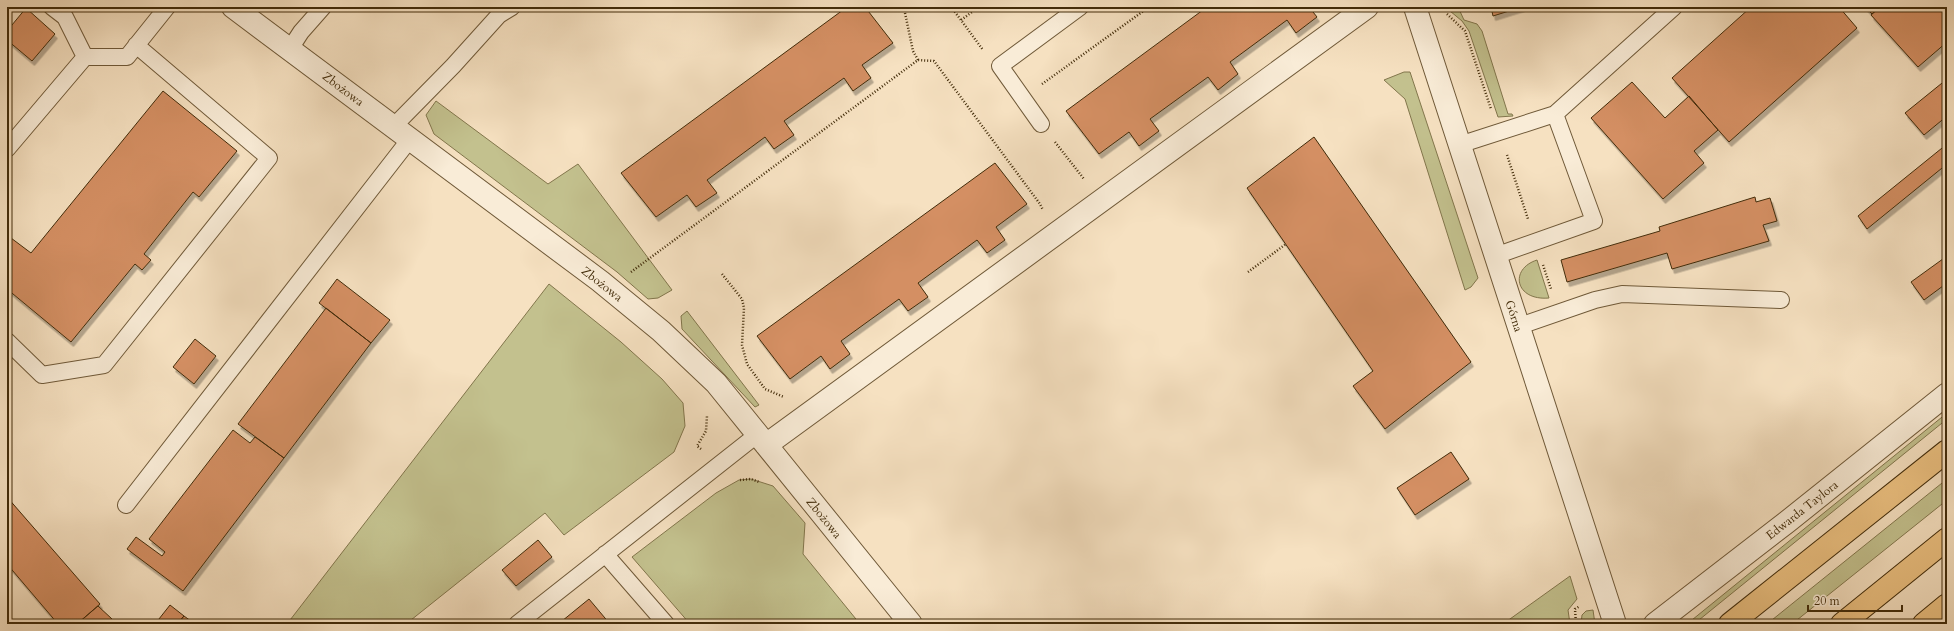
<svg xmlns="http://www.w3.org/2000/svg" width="1954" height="631" font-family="Cardo,serif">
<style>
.green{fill:#c3c18e;stroke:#82764c}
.building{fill:#d48f64;stroke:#422c0a;filter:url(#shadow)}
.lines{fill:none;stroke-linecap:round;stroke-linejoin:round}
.service-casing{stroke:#6f5938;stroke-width:18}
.minor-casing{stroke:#6f5938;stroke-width:24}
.motorway-casing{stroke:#422c0a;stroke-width:24}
.path{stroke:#422c0a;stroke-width:2.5;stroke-dasharray:1 2;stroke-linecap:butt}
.service{stroke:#f9ecd7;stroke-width:16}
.minor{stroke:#f9ecd7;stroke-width:22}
.motorway{stroke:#ebc080;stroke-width:22}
.labels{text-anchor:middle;stroke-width:4;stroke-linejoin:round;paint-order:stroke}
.street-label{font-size:12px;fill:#422c0a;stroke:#f9ecd7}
</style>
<defs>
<filter id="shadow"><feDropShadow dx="2.5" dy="4.5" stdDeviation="0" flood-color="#0004"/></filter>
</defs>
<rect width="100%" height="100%" fill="#f6e1c1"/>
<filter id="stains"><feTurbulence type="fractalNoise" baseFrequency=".005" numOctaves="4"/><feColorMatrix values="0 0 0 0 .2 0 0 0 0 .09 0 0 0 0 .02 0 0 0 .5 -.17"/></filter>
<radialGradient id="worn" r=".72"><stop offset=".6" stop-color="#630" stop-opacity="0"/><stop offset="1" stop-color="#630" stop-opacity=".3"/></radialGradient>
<path class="green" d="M 1452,7 L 1458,7 L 1464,20 L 1477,24 L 1482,31 L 1508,114 L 1512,114 L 1513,116 L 1498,117 L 1469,31 L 1462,21 L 1450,11 Z
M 1404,72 L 1410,72 L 1478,278 L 1471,287 L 1465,290 L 1405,99 L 1384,80 Z
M 436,101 L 548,184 L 578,164 L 672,290 L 658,298 L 648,299 L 617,272 L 434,134 L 426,115 Z
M 1537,260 L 1549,298 C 1515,301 1509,269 1537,260 Z
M 549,284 L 621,342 L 662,379 L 683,403 L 685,426 L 674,452 L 564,535 L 545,513 L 406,624 L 287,624 Z
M 687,311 L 759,405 L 755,407 L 682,329 L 681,316 Z
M 1947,413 L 1947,419 L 1694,624 L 1687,624 Z
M 751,479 L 773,486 L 805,523 L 803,554 L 860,624 L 690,624 L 632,557 L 716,493 L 739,480 Z
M 1947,479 L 1947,500 L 1792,624 L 1767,624 Z
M 1570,576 L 1577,599 L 1568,610 L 1570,624 L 1503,624 Z
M 1593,610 L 1595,624 L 1581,624 L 1582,615 L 1586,611 Z"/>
<path class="building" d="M 847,7 L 865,7 L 893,43 L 862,65 L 871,78 L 853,91 L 844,78 L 784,121 L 794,135 L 774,149 L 765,137 L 707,180 L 717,193 L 696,207 L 687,195 L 656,217 L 621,173 Z
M 1207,7 L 1309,7 L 1317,17 L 1296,33 L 1287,20 L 1230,62 L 1238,74 L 1218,90 L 1208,77 L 1150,119 L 1159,131 L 1139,146 L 1129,132 L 1099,154 L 1066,111 Z
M 1491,7 L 1522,7 L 1493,16 Z
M 1751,7 L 1839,7 L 1857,28 L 1729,142 L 1672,78 Z
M 1865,7 L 1880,7 L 1872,14 Z
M 1880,7 L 1947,7 L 1947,42 L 1918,67 L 1871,15 Z
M 26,8 L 55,34 L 32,61 L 7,40 L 7,31 Z
M 1947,79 L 1947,116 L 1924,135 L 1905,113 Z
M 1632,82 L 1665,118 L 1689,96 L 1718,130 L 1694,151 L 1704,163 L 1663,199 L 1591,118 Z
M 163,91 L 237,151 L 199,197 L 193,192 L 144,254 L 151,260 L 142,270 L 135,264 L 71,342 L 7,289 L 7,235 L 31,253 Z
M 1314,137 L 1471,362 L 1385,429 L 1353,386 L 1373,371 L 1247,188 Z
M 1947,144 L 1947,164 L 1867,229 L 1858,216 Z
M 995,163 L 1027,204 L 996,227 L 1005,240 L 987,253 L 977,240 L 918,283 L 928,297 L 908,311 L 899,299 L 841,341 L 850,354 L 830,369 L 821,356 L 790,379 L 757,336 Z
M 1755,197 L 1756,202 L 1770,198 L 1777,221 L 1763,225 L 1769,241 L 1672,269 L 1667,253 L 1567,282 L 1561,260 L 1660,231 L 1659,227 Z
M 1947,256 L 1947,283 L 1924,300 L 1911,282 Z
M 337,279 L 390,320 L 371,343 L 319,303 Z
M 326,308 L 371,343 L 284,458 L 238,424 Z
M 195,339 L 216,356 L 194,384 L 173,367 Z
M 233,430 L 250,443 L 255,437 L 284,458 L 183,591 L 127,549 L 136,537 L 162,556 L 165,552 L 149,539 Z
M 1451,452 L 1469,479 L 1415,515 L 1397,488 Z
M 7,497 L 100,604 L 77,624 L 58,624 L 7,564 Z
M 538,540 L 552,557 L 516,586 L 502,570 Z
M 589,599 L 610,624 L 565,624 L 562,621 Z
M 170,605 L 184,616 L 177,624 L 155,624 Z
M 98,606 L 112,619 L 108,624 L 77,624 Z
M 184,616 L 195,624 L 177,624 Z"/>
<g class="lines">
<defs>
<path id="service" d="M 52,7 L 65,17 L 85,57
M 290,49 L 301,32 L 323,7
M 1041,124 L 1000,66 L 1080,7
M 393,127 L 453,66 L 499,15 L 512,7
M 1459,145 L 1555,114 L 1674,7
M 7,149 L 85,57 L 127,57 L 167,7
M 1495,256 L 1594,221 L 1555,114
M 1517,327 L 1595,300 L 1622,294 L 1781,300
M 7,341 L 42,375 L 104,365 L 269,158 L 136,45
M 126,505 L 410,139
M 605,554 L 666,624
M 517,624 L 758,434"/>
<path id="minor" d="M 233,7 L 600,281 L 661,331 L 716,383 L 911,624
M 1415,7 L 1615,624
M 766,445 L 1367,7
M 1655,624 L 1787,522 L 1947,394"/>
<path id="motorway" d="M 1730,624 L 1947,451
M 1842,624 L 1947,539
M 1924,624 L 1947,605"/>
</defs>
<use href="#service" class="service-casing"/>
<use href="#minor" class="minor-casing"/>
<use href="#motorway" class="motorway-casing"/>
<path class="path" d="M 951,7 L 961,20
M 979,7 L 961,20 L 983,50
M 905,13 L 913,51 L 918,60
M 1447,14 L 1465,31 L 1491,109
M 1042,84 L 1149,7
M 1055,142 L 1084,179
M 1507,155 L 1528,219
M 1543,265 L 1551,289
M 631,272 L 918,60 L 934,61 L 1040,204 L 1043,210
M 1248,272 L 1286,244
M 722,274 L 742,299 L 744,308 L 742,345 L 747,364 L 765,389 L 784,397
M 701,449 L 697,446 L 706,431 L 707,416
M 740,480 L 751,479 L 759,482
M 1576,624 L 1575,609 L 1580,606"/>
<use href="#service" class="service"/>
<use href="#minor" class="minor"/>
<use href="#motorway" class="motorway"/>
</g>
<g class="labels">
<g class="street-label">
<text transform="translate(343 89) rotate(37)" y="4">Zbożowa</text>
<text transform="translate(602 284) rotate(38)" y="4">Zbożowa</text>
<text transform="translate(1514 316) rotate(72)" y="4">Górna</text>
<text transform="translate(1802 510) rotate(-38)" y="4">Edwarda Taylora</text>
<text transform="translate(824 518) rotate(51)" y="4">Zbożowa</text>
</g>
</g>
<rect width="1954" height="631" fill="none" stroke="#f6e1c1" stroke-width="24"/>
<rect x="8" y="8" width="1938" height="615" fill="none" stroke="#422c0a" stroke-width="2"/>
<rect x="12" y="12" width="1930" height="607" fill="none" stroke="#422c0a"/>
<path d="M1808 605v6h94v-6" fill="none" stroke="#422c0a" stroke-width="2"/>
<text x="1814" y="605" font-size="12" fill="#422c0a" stroke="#f9ecd7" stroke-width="3" paint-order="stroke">20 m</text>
<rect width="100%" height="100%" filter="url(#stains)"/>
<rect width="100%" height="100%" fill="url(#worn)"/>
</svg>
